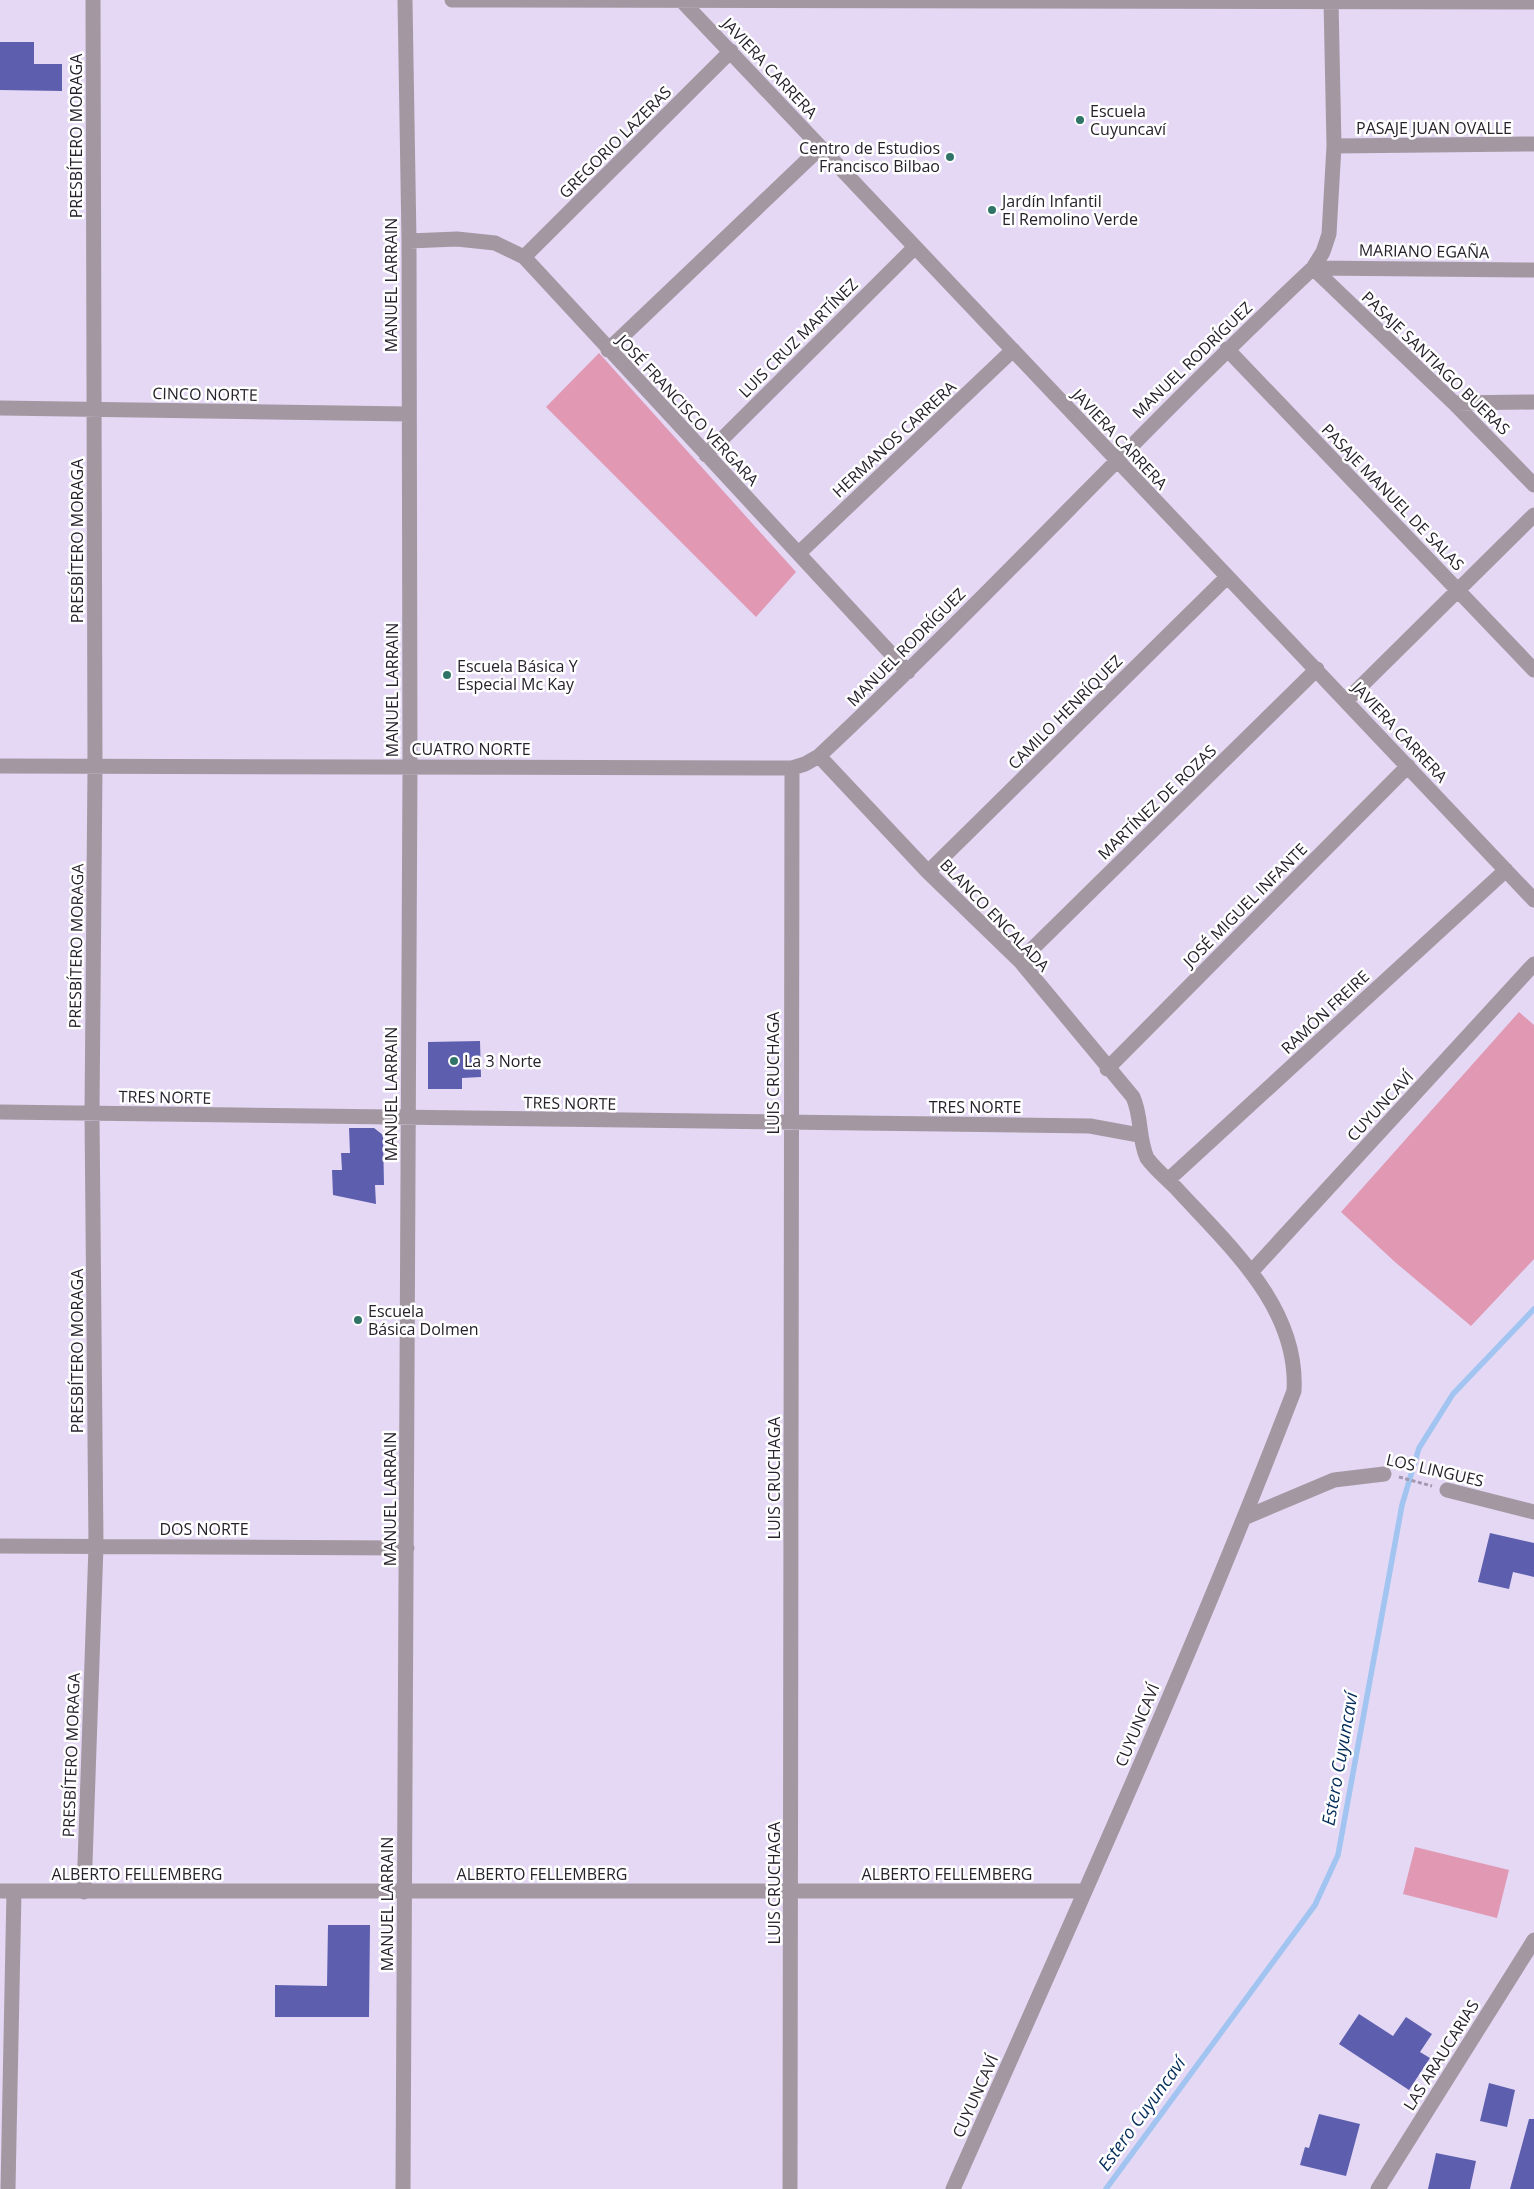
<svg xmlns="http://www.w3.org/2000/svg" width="1534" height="2189" font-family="'Open Sans',sans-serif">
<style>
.green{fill:#e098b3}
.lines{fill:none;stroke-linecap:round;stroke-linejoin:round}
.stream{stroke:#a1c4f0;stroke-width:5.5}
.building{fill:#5d5fae}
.path{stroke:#a298af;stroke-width:3;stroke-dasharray:4 2.5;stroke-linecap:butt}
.minor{stroke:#a398a2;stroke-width:15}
.poi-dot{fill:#307468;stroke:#fff;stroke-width:2}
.labels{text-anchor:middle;stroke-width:5;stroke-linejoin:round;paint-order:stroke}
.street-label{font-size:16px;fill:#26212b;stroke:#fff}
.poi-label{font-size:16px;fill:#26212b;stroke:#fff;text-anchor:start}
.water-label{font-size:18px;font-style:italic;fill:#042d5a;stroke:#fff}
</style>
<rect width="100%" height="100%" fill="#e4d8f5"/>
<path class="green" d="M 599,353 L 796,572 L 756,617 L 546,407 Z
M 1519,1012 L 1534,1025 L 1534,1259 L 1471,1326 L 1395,1262 L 1341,1212 Z
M 1415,1847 L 1509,1870 L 1497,1918 L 1403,1894 Z"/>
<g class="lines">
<path class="stream" d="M 1106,2189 L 1315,1905 L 1338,1855 L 1402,1505 L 1419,1448 L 1453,1394 L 1534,1309"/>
</g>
<path class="building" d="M 0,42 L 34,42 L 34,64 L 62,64 L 62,91 L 0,90 Z
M 480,1041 L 481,1077 L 462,1078 L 462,1089 L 428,1089 L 428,1042 Z
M 349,1128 L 374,1128 L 383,1135 L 384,1185 L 375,1185 L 376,1204 L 333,1195 L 332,1170 L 342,1170 L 341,1153 L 350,1153 Z
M 1490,1533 L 1534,1543 L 1534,1577 L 1513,1572 L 1509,1589 L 1478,1582 Z
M 328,1925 L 370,1925 L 369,2017 L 275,2017 L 275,1985 L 327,1986 Z
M 1359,2014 L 1393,2036 L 1406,2017 L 1432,2034 L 1420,2052 L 1430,2058 L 1409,2090 L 1339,2044 Z
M 1489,2083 L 1515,2090 L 1507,2127 L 1480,2121 Z
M 1319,2114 L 1360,2124 L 1346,2176 L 1300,2165 L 1305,2147 L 1309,2148 Z
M 1529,2119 L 1534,2119 L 1534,2189 L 1510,2189 Z
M 1436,2153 L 1476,2161 L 1470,2189 L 1428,2189 Z"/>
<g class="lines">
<path class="path" d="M 1399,1477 L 1432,1486"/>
<path class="minor" d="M 452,0 L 1534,2
M 682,1 L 1534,900
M 1334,146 L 1534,144
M 409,241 L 457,239 L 495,243 L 524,257 L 908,672
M 524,257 L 731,51
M 1313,268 L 1454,403 L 1534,485
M 1313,268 L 1534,270
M 1227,349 L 1534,670
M 608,350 L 820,148
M 1454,403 L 1534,402
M 0,408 L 409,414
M 706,455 L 915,247
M 799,553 L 1013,350
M 1346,701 L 1534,515
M 819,756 L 928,872 L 1020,961 L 1133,1097 C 1142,1117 1138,1138 1147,1158 C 1155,1169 1166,1178 1176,1188 C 1228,1245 1299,1307 1294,1391 C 1190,1661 1070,1925 953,2189
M 0,766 L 792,768 L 805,764 L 819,756 C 988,598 1145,426 1313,268 L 1323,252 L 1329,234 L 1334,146 L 1331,0
M 928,872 L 1227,577
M 1020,961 L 1317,669
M 1107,1069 L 1408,766
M 0,1112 L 1090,1126 L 1139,1135
M 1168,1180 L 1506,870
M 1252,1271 L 1534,964
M 1447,1490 L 1534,1512
M 1246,1517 L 1334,1480 L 1384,1474
M 0,1546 L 407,1548
M 0,1891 L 1085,1891
M 84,1892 L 96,1546 L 92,1113 L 95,767 L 93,0
M 8,2189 L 14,1891
M 403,2189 L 410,766 L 409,241 L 405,0
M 790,2189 L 792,768
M 1378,2189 L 1534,1940"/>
</g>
<g class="poi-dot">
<circle cx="1080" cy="120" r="5"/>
<circle cx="950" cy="157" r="5"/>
<circle cx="992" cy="210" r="5"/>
<circle cx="447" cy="675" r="5"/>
<circle cx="454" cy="1061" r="5"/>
<circle cx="358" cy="1320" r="5"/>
</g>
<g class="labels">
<g class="street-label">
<text transform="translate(770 68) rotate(47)" y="6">JAVIERA CARRERA</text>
<text x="1434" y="134">PASAJE JUAN OVALLE</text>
<text transform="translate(76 136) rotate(-90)" y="6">PRESBÍTERO MORAGA</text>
<text transform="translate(615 142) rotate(-45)" y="6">GREGORIO LAZERAS</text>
<text transform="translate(1424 251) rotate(1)" y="6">MARIANO EGAÑA</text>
<text transform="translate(391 285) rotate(-90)" y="6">MANUEL LARRAIN</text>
<text transform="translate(798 338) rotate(-45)" y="6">LUIS CRUZ MARTÍNEZ</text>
<text transform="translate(1192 360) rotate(-44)" y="6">MANUEL RODRÍGUEZ</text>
<text transform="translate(1436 363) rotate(44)" y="6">PASAJE SANTIAGO BUERAS</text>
<text transform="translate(205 394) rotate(1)" y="6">CINCO NORTE</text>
<text transform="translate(688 410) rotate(47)" y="6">JOSÉ FRANCISCO VERGARA</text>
<text transform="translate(894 439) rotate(-43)" y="6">HERMANOS CARRERA</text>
<text transform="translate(1120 439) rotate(47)" y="6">JAVIERA CARRERA</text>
<text transform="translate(1393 497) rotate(46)" y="6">PASAJE MANUEL DE SALAS</text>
<text transform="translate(77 541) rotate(-90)" y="6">PRESBÍTERO MORAGA</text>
<text transform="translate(906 647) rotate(-45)" y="6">MANUEL RODRÍGUEZ</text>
<text transform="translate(392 690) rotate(-90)" y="6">MANUEL LARRAIN</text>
<text transform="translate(1065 712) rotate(-45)" y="6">CAMILO HENRÍQUEZ</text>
<text transform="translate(1400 732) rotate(47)" y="6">JAVIERA CARRERA</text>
<text x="471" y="755">CUATRO NORTE</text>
<text transform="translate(1157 802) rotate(-44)" y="6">MARTÍNEZ DE ROZAS</text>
<text transform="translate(1245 905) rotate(-45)" y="6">JOSÉ MIGUEL INFANTE</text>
<text transform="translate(995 915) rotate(46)" y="6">BLANCO ENCALADA</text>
<text transform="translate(76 946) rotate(-89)" y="6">PRESBÍTERO MORAGA</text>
<text transform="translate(1325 1012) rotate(-43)" y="6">RAMÓN FREIRE</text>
<text transform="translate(773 1073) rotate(-90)" y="6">LUIS CRUCHAGA</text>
<text transform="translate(391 1094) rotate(-90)" y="6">MANUEL LARRAIN</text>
<text transform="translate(165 1097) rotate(1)" y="6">TRES NORTE</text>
<text transform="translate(570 1103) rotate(1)" y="6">TRES NORTE</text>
<text transform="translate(1380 1106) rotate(-47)" y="6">CUYUNCAVÍ</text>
<text x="975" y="1113">TRES NORTE</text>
<text transform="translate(77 1351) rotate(-90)" y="6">PRESBÍTERO MORAGA</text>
<text transform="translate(1435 1470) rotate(13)" y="6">LOS LINGUES</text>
<text transform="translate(774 1478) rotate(-90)" y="6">LUIS CRUCHAGA</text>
<text transform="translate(390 1499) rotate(-90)" y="6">MANUEL LARRAIN</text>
<text x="204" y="1535">DOS NORTE</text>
<text transform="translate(1137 1725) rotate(-67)" y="6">CUYUNCAVÍ</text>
<text transform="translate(71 1755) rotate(-88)" y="6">PRESBÍTERO MORAGA</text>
<text x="137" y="1880">ALBERTO FELLEMBERG</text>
<text x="542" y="1880">ALBERTO FELLEMBERG</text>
<text x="947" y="1880">ALBERTO FELLEMBERG</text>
<text transform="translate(774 1883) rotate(-90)" y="6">LUIS CRUCHAGA</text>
<text transform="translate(387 1904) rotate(-90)" y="6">MANUEL LARRAIN</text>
<text transform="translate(1441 2055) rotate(-58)" y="6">LAS ARAUCARIAS</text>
<text transform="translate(975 2096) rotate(-66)" y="6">CUYUNCAVÍ</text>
</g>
<g class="poi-label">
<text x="1090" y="117">Escuela<tspan x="1090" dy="18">Cuyuncaví</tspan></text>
<text x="940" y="154" text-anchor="end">Centro de Estudios<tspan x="940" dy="18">Francisco Bilbao</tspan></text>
<text x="1002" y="207">Jardín Infantil<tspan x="1002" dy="18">El Remolino Verde</tspan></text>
<text x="457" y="672">Escuela Básica Y<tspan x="457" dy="18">Especial Mc Kay</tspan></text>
<text x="464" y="1067">La 3 Norte</text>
<text x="368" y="1317">Escuela<tspan x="368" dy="18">Básica Dolmen</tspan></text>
</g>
<g class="water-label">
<text transform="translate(1340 1759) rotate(-80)" y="6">Estero Cuyuncaví</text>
<text transform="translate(1142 2114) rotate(-54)" y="6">Estero Cuyuncaví</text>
</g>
</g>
</svg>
